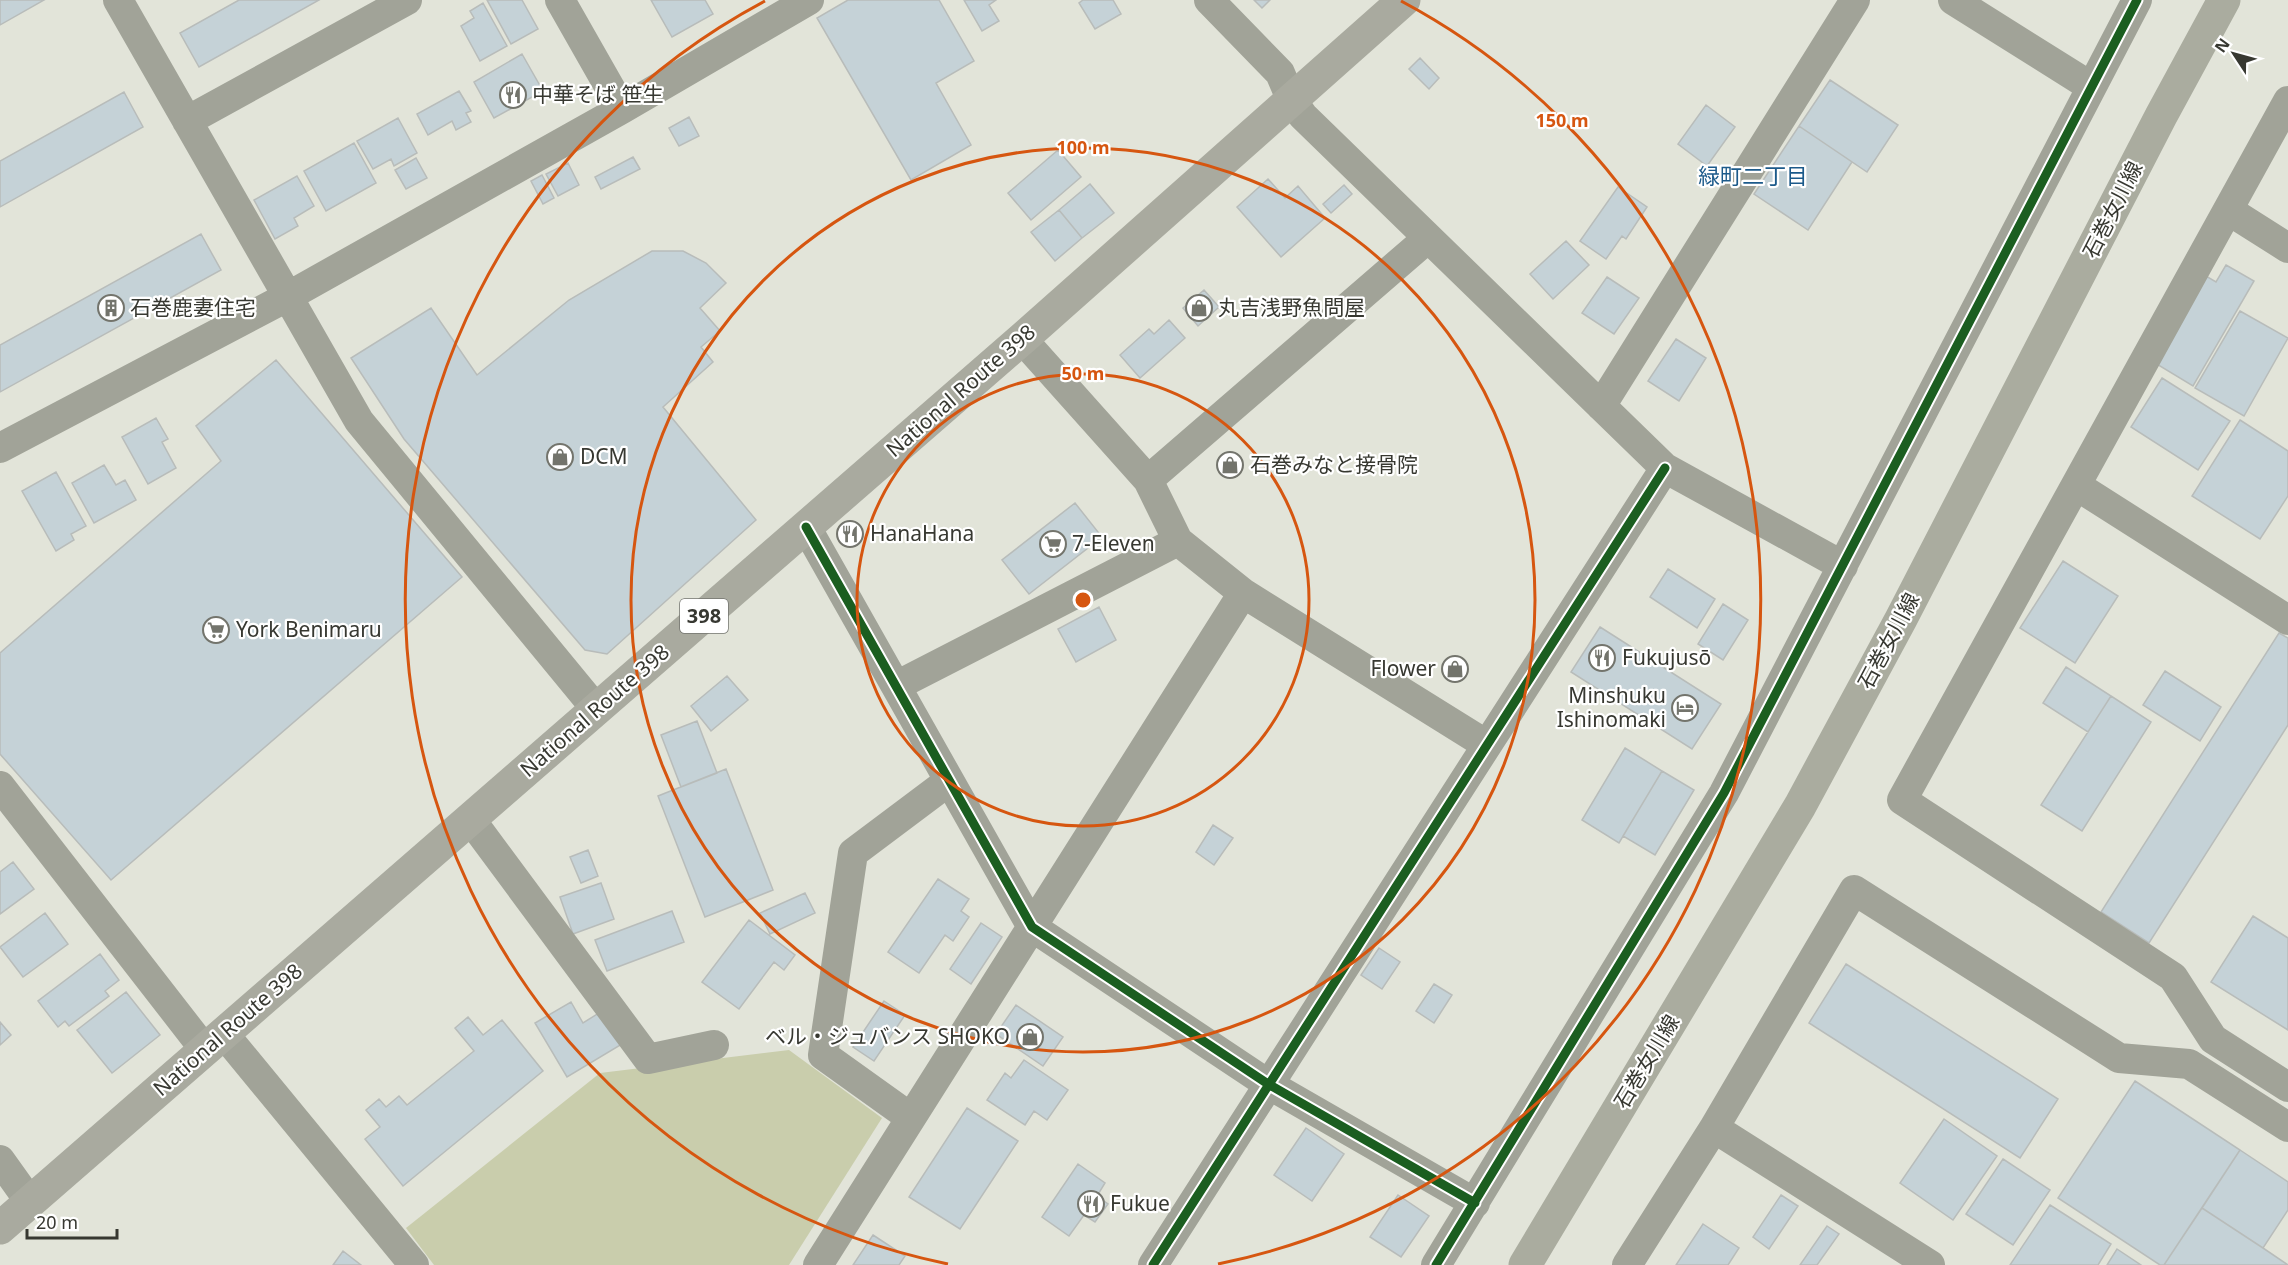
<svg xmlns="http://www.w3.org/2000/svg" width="2288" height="1265" font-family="'Noto Sans','Noto Sans JP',sans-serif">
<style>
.green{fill:#c9cdac}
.building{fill:#c5d2d7;stroke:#b8bcba;stroke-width:1.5}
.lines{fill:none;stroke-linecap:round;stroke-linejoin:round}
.street{stroke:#a1a398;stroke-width:30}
.secondary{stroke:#aaac9f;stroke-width:33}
.highway{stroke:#a9aa9f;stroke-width:33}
.cycleway-casing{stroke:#fff;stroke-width:13}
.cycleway{stroke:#1b5e20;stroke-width:9}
.ring{fill:none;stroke:#d65610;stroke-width:3}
.labels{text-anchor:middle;stroke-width:4.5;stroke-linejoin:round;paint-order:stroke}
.shield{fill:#fff;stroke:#73746f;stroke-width:1.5}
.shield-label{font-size:20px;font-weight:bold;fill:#373831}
.poi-label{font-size:21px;fill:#373831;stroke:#fff;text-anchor:start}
.street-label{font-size:21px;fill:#373831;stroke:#fff}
.neighbourhood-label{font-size:22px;fill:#1c5a8a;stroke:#fff}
.centre{fill:#d65610;stroke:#fff;stroke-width:3}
.ring-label{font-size:18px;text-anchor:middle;font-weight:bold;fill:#d65610;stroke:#fff;stroke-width:4.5;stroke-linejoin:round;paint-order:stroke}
</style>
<rect width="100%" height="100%" fill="#e2e4d9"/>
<path class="green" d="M 789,1050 L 882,1118 L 789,1265 L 434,1265 L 406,1228 L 600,1073 Z"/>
<path class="building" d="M 0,0 L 44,0 L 0,25 Z
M 239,0 L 319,0 L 199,67 L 180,33 Z
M 487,0 L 522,0 L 538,29 L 511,44 Z
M 651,0 L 705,0 L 713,14 L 672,37 Z
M 848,0 L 939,0 L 974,61 L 936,83 L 971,145 L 911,180 L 817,18 Z
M 964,0 L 996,0 L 989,5 L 999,21 L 982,31 Z
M 1083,0 L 1113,0 L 1121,14 L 1095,29 L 1079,3 Z
M 1254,0 L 1270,0 L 1262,8 Z
M 483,3 L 507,46 L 480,61 L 461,26 L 474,18 L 470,11 Z
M 522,54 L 543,91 L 494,118 L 474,82 Z
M 1420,58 L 1439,78 L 1429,89 L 1409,69 Z
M 1830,80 L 1898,125 L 1867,172 L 1799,126 Z
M 459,91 L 471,111 L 466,113 L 471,122 L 456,130 L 452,121 L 428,135 L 417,114 Z
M 124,92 L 143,127 L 0,207 L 0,161 Z
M 1706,105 L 1735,127 L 1707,166 L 1678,144 Z
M 689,117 L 699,136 L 679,146 L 669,128 Z
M 398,118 L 417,153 L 394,166 L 391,159 L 373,169 L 357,141 Z
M 1799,126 L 1852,162 L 1808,230 L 1754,194 Z
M 354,143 L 376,183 L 326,211 L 304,171 Z
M 1058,150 L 1081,177 L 1031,220 L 1008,193 Z
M 633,157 L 640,169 L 601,189 L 595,177 Z
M 416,158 L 427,178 L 406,189 L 395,170 Z
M 568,163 L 579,185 L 558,196 L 546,174 Z
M 542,175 L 554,198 L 543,204 L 531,181 Z
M 297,176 L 314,206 L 294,218 L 298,226 L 275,239 L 254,200 Z
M 1268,179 L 1285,198 L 1298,186 L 1325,218 L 1281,257 L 1237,207 Z
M 1090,184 L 1114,213 L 1082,238 L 1059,210 Z
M 1344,185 L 1352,194 L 1331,213 L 1323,204 Z
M 1618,187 L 1647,207 L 1626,239 L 1622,236 L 1606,259 L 1580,241 Z
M 1059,210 L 1082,238 L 1055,261 L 1031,232 Z
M 201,234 L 221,270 L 0,392 L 0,345 Z
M 1566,241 L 1589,265 L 1553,299 L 1530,274 Z
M 652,251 L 683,251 L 706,263 L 726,283 L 700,308 L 720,331 L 701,347 L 713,362 L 663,407 L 756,520 L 607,654 L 585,650 L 404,439 L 351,358 L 431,308 L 477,375 L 569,300 Z
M 2226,265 L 2254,281 L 2193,386 L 2155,363 L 2206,276 L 2216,282 Z
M 1607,277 L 1639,298 L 1614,334 L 1582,313 Z
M 1204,290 L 1219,307 L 1198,326 L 1183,308 Z
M 2240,311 L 2288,338 L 2244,416 L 2195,388 Z
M 1169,320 L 1185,338 L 1140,378 L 1120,355 L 1149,329 L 1154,334 Z
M 1676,339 L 1706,358 L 1679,401 L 1648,381 Z
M 276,360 L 462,577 L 111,880 L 0,754 L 0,653 L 221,461 L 196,426 Z
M 2162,378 L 2230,421 L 2198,470 L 2131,427 Z
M 156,418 L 168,439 L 162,442 L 176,468 L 148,484 L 122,437 Z
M 2240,420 L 2288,451 L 2288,496 L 2260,539 L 2192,496 Z
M 104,465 L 116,485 L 125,480 L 136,500 L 94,523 L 72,483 Z
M 56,472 L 86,526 L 71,534 L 74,540 L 56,551 L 22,491 Z
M 1075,503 L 1102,537 L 1029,594 L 1002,560 Z
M 2063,561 L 2118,596 L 2075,663 L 2020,628 Z
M 1668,569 L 1715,599 L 1697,628 L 1650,597 Z
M 1723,604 L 1748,620 L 1723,660 L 1698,644 Z
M 1099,607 L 1116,640 L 1076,662 L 1058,629 Z
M 1600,627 L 1721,704 L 1692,749 L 1571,672 Z
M 2279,633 L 2288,638 L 2288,725 L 2149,943 L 2101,912 Z
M 2066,667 L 2111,696 L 2088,732 L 2043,703 Z
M 2165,671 L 2221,707 L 2200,741 L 2143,705 Z
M 727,676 L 748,700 L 711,731 L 691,706 Z
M 2111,696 L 2151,722 L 2082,831 L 2041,805 Z
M 697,721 L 717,773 L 681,787 L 661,735 Z
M 1625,748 L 1662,771 L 1619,843 L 1582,820 Z
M 726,769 L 773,890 L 705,917 L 658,796 Z
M 1662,771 L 1694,790 L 1655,855 L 1623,836 Z
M 1213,825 L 1233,838 L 1214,865 L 1196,852 Z
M 588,850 L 598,876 L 581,883 L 570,857 Z
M 13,862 L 34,889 L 0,914 L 0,872 Z
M 938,879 L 969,899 L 961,911 L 969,917 L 953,941 L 945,935 L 919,973 L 888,952 Z
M 601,883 L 614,919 L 573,934 L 560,897 Z
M 805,893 L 815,913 L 770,934 L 760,913 Z
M 672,911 L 684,942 L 607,971 L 595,940 Z
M 45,913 L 68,944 L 23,977 L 0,947 Z
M 2253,916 L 2288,938 L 2288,1030 L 2211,982 Z
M 749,920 L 795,955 L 784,970 L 774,962 L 739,1009 L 702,982 Z
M 981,923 L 1002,937 L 971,984 L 950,969 Z
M 1379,948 L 1400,962 L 1382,989 L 1361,975 Z
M 100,954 L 119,980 L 105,991 L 109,996 L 69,1026 L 65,1021 L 58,1027 L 38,1001 Z
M 1846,964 L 2058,1099 L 2020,1158 L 1809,1023 Z
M 1434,984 L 1452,995 L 1434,1023 L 1416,1011 Z
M 126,992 L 160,1035 L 112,1073 L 77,1030 Z
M 884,1001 L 905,1015 L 874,1061 L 853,1047 Z
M 571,1002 L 583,1023 L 602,1011 L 622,1044 L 567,1077 L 535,1023 Z
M 1016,1005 L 1063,1037 L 1043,1066 L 996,1034 Z
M 468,1017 L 483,1035 L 502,1020 L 543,1071 L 403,1186 L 365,1139 L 380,1127 L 366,1110 L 379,1099 L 386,1107 L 399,1096 L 407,1105 L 474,1051 L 455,1028 Z
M 0,1022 L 11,1035 L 0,1045 Z
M 1024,1060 L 1068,1090 L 1047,1120 L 1034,1111 L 1025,1125 L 987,1100 L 1005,1073 L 1011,1078 Z
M 2135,1081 L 2240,1150 L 2164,1265 L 2160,1265 L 2058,1198 Z
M 967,1108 L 1018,1141 L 960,1229 L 909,1197 Z
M 1944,1119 L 1997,1156 L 1953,1220 L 1900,1183 Z
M 1306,1128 L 1344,1154 L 1312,1201 L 1274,1175 Z
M 2240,1150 L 2288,1182 L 2288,1210 L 2263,1248 L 2202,1208 Z
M 2003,1159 L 2050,1190 L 2013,1245 L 1966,1214 Z
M 1078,1164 L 1105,1183 L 1097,1196 L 1108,1204 L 1095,1222 L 1084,1215 L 1069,1236 L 1042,1217 Z
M 1398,1195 L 1429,1216 L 1401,1257 L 1370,1237 Z
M 1781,1195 L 1798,1206 L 1769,1249 L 1753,1237 Z
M 2050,1205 L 2111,1244 L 2098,1265 L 2010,1265 Z
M 2202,1208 L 2263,1248 L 2288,1265 L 2164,1265 Z
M 1703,1224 L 1739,1248 L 1728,1265 L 1676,1265 Z
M 1827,1226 L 1839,1234 L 1817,1265 L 1800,1265 Z
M 873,1235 L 905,1256 L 899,1265 L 853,1265 Z
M 2117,1249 L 2141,1265 L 2107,1265 Z
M 343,1251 L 361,1265 L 333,1265 Z"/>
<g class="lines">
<path class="street" d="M 118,0 L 359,421 L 597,710
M 560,0 L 622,109
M 1209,0 L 1280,73 L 1291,99 L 1303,116 L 1665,468 L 1843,566
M 1953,0 L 2090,86
M 2288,101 L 1902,800 L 2173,977 L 2213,1039 L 2288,1087
M 187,121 L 407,0
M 2228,210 L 2288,248
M 1022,339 L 1148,480 L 1178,541 L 1243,593 L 1487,745
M 1601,406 L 1855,0
M 0,448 L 287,297 L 622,109 L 809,0
M 1148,480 L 1428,238
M 2077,486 L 2288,620
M 806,527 L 1032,927 L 1268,1084 L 1475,1203
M 896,686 L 1178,541
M 0,786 L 205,1050
M 471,820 L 648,1059 L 714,1045
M 224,1034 L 414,1265
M 911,1118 L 823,1055 L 853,853 L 949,781
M 1714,1128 L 1930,1265
M 0,1160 L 30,1202
M 818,1265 L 1243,593
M 1153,1265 L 1665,468
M 1436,1265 L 1724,793 L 2137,0
M 1627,1265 L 1714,1128 L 1854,890 L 2119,1058 L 2189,1064 L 2288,1127"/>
<path class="secondary" d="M 1525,1265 L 1800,806 L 1901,619 L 2161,116 L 2224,0"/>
<path class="highway" d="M 0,1228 L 1022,339 L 1404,0"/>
<defs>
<path id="cycleway" d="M 806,527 L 1032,927 L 1268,1084 L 1475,1203
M 1153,1265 L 1665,468
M 1436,1265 L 1724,793 L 2137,0"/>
</defs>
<use href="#cycleway" class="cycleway-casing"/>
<use href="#cycleway" class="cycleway"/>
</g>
<g class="ring">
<circle cx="1083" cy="600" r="226"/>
<circle cx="1083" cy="600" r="452"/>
<path d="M948 1264A678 678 0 0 1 765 1M1401 1A678 678 0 0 1 1218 1264"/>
</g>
<defs>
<symbol id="restaurant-ring" viewBox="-11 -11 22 22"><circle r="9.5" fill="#fff" stroke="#73746c" stroke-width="1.5"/><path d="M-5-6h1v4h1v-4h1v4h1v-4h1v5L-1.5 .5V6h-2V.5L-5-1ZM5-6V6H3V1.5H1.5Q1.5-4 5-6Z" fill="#73746c"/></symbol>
<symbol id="building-ring" viewBox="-11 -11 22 22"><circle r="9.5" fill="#fff" stroke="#73746c" stroke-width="1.5"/><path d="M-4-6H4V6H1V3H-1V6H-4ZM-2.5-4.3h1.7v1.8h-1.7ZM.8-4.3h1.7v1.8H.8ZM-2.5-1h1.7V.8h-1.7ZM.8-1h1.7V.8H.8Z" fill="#73746c"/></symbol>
<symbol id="shop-ring" viewBox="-11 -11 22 22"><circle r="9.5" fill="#fff" stroke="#73746c" stroke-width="1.5"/><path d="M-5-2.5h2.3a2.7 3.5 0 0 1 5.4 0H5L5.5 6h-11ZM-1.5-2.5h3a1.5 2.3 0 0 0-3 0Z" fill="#73746c"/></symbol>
<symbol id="supermarket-ring" viewBox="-11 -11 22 22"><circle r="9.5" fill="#fff" stroke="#73746c" stroke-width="1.5"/><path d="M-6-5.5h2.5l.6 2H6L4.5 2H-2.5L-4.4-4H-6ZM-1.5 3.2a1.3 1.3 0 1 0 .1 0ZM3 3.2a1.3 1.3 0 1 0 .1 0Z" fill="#73746c"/></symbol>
<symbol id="hotel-ring" viewBox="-11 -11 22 22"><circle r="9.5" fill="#fff" stroke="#73746c" stroke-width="1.5"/><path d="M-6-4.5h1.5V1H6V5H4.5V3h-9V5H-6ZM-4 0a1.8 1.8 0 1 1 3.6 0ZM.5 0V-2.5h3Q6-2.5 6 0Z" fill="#73746c"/></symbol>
</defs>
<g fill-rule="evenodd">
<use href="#restaurant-ring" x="498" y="80" width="30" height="30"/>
<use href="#building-ring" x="96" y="293" width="30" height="30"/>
<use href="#shop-ring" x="1184" y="293" width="30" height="30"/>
<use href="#shop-ring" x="545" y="442" width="30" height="30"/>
<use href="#shop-ring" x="1215" y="450" width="30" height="30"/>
<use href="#restaurant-ring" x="835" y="519" width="30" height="30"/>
<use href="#supermarket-ring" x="1038" y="529" width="30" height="30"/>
<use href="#supermarket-ring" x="201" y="615" width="30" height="30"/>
<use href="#restaurant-ring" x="1587" y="643" width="30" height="30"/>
<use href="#shop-ring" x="1440" y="654" width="30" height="30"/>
<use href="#hotel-ring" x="1670" y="693" width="30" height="30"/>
<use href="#shop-ring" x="1015" y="1022" width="30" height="30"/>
<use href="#restaurant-ring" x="1076" y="1189" width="30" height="30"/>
</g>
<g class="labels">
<rect class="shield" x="680" y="599" width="48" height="34" rx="4.5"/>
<g class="shield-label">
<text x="704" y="623">398</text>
</g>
<g class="poi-label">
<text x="532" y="102">中華そば 笹生</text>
<text x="130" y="315">石巻鹿妻住宅</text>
<text x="1218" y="315">丸吉浅野魚問屋</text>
<text x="580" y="464">DCM</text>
<text x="1250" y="472">石巻みなと接骨院</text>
<text x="870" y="541">HanaHana</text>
<text x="1072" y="551">7-Eleven</text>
<text x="236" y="637">York Benimaru</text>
<text x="1622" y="665">Fukujusō</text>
<text x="1436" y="676" text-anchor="end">Flower</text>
<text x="1666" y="703" text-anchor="end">Minshuku<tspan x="1666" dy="24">Ishinomaki</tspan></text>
<text x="1010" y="1044" text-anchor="end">ベル・ジュバンス SHOKO</text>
<text x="1110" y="1211">Fukue</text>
</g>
<g class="street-label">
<text transform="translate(2113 210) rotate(-63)" y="7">石巻女川線</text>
<text transform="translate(961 391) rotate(-41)" y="7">National Route 398</text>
<text transform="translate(1889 641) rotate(-62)" y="7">石巻女川線</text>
<text transform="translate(595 711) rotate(-41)" y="7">National Route 398</text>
<text transform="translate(228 1030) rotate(-41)" y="7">National Route 398</text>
<text transform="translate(1647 1062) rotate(-59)" y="7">石巻女川線</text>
</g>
<g class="neighbourhood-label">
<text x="1753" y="184">緑町二丁目</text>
</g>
</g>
<circle cx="1083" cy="600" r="9" class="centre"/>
<g class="ring-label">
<text x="1562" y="127">150 m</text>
<text x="1083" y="154">100 m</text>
<text x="1083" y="380">50 m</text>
</g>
<g transform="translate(2234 54) rotate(306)" stroke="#ffffff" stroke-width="4.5" paint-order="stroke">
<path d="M0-4.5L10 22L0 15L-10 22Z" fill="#373831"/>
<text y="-9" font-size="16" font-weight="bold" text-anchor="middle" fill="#373831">N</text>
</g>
<path d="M27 1229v9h90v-9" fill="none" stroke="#373831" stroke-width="3"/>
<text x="36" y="1229" font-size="18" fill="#373831" stroke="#ffffff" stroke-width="4.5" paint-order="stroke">20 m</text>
</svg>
